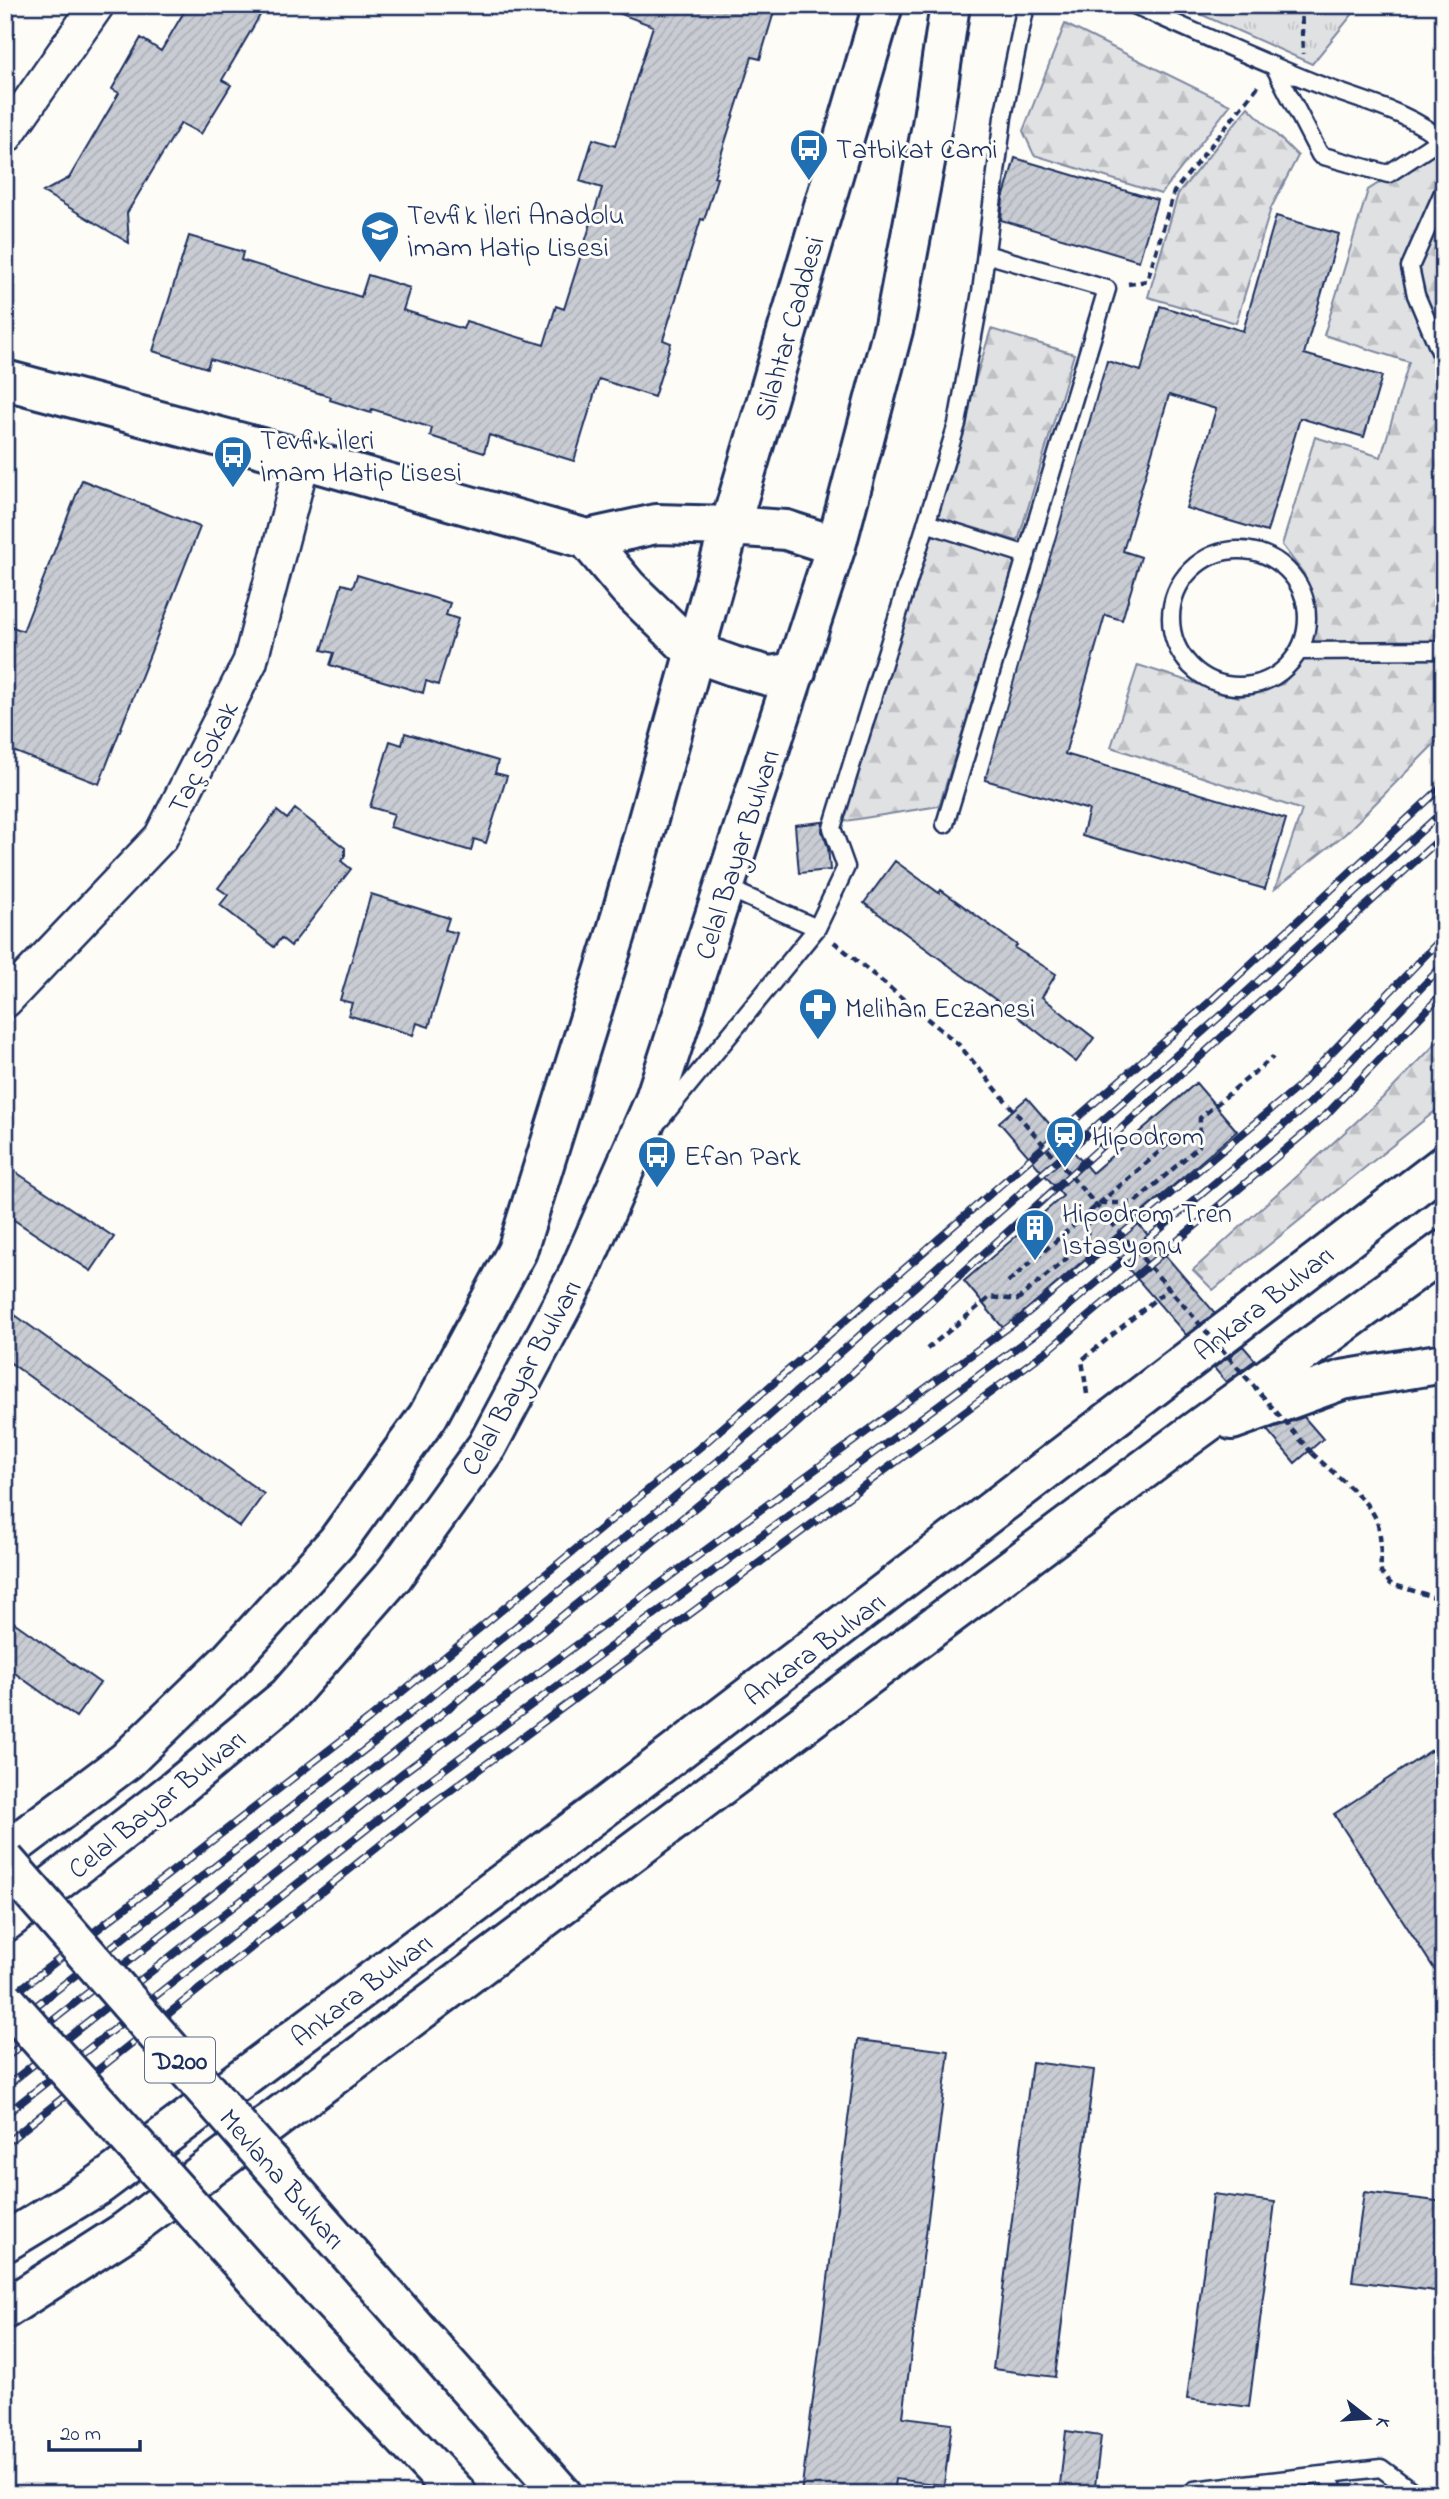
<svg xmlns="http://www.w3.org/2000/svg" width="1449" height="2499" font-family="'Indie Flower',sans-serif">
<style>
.grass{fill:url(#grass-tufts);stroke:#7e88a0;stroke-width:2}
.forest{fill:url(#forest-firs);stroke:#7e88a0;stroke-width:2}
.building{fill:url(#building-hatch);stroke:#1b2f5e;stroke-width:2}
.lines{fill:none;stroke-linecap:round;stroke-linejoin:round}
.lane-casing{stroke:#1b2f5e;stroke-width:21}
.street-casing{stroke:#1b2f5e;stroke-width:38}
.secondary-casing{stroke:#1b2f5e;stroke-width:44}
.primary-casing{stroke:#1b2f5e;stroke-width:44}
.highway-casing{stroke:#1b2f5e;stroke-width:44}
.path{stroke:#1b2f5e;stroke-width:4.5;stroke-dasharray:7 5;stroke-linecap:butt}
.lane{stroke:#fdfcf7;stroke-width:16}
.street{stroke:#fdfcf7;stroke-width:33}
.secondary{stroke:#fdfcf7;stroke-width:38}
.primary{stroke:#fdfcf7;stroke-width:38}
.highway{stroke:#fdfcf7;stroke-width:38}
.rail-casing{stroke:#1b2f5e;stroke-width:8}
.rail{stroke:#fdfcf7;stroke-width:5;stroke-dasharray:16;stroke-linecap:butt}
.highway-bridge-casing{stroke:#1b2f5e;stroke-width:44;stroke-linecap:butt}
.path-bridge{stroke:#1b2f5e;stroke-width:4.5;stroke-dasharray:7 5;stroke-linecap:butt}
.highway-bridge{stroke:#fdfcf7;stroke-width:38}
.labels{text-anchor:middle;stroke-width:6;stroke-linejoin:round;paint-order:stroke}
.shield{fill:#fdfcf7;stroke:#5f6c8c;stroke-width:2}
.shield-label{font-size:26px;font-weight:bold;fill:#1b2f5e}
.poi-label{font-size:28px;fill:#1b2f5e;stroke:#fdfcf7;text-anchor:start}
.street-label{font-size:28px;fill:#1b2f5e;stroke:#fdfcf7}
</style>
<defs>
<pattern id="grass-tufts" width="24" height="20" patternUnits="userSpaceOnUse" patternTransform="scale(1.75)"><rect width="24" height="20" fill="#e0e1e3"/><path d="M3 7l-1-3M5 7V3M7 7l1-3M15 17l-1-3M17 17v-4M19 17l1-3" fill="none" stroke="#c0c1c5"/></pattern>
<pattern id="forest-firs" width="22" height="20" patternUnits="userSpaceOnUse" patternTransform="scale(1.75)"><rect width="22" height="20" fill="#e0e1e3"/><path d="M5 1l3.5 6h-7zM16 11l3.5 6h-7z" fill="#c0c1c5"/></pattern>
<pattern id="building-hatch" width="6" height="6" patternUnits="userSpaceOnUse" patternTransform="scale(1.75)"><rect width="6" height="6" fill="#c9ccd3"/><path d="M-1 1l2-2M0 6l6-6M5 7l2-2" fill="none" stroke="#acb0b8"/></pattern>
</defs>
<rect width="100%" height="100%" fill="#fdfcf7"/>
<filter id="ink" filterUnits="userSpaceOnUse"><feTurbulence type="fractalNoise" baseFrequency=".0143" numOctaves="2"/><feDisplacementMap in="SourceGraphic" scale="14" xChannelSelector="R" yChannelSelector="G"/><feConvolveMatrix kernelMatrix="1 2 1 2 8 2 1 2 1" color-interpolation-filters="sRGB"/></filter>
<g filter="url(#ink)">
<path class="grass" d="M 1180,5 L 1360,5 L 1312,64 Z"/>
<path class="forest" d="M 1065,24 L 1230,105 L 1161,194 L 1034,155 L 1023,131 Z
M 1248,107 L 1298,156 L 1271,208 L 1236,323 L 1148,297 L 1178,194 Z
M 1434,148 L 1444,159 L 1444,734 L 1345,834 L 1275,889 L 1302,810 L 1111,747 L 1138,665 L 1238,697 L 1283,684 L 1311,647 L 1316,613 L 1304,574 L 1282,545 L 1315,437 L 1381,457 L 1409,362 L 1324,335 L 1368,190 Z
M 991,329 L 1074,354 L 1018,541 L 934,516 Z
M 932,530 L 1018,557 L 939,806 L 839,822 Z
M 1444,1035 L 1444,1104 L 1213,1290 L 1193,1270 L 1389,1092 Z"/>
<path class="building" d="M 188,5 L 266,5 L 222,80 L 231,85 L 201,134 L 181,123 L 127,213 L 129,243 L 43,192 L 69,178 L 119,93 L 112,89 L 141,38 L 161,51 Z
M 606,5 L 776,5 L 760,59 L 752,57 L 714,177 L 717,178 L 704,220 L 701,219 L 663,340 L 671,343 L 654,397 L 599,379 L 574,461 L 489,435 L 484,453 L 430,436 L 432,428 L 372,409 L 371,413 L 330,400 L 331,397 L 210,359 L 207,368 L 153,351 L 189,236 L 243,252 L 241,260 L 361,297 L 368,275 L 410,288 L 403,310 L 463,329 L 466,321 L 544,345 L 556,306 L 564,309 L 602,188 L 580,181 L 593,139 L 615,146 L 653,26 L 605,8 Z
M 1015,158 L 1157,200 L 1139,261 L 1001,220 L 1003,199 Z
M 1276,216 L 1339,234 L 1304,354 L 1382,376 L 1364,437 L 1300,418 L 1267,532 L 1186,508 L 1216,409 L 1169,395 L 1123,551 L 1141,557 L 1122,620 L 1105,615 L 1065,754 L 1286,819 L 1265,889 L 1082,836 L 1089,810 L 985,780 L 1107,361 L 1141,371 L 1160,306 L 1243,331 Z
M 82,480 L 200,527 L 99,784 L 5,748 L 5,624 L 23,631 Z
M 357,575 L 450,603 L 446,615 L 458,619 L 438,685 L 426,681 L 423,693 L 330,665 L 334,653 L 322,650 L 342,584 L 353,587 Z
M 405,733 L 498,761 L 495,773 L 507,776 L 486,843 L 474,839 L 471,851 L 390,827 L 394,814 L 370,807 L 390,741 L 402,745 Z
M 295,809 L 345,848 L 345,857 L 341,861 L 351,869 L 291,946 L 281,938 L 274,947 L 220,905 L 228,895 L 218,888 L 277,811 L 287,819 Z
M 823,822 L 822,831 L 828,847 L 830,870 L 799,873 L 795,825 Z
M 895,861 L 939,893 L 941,890 L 1017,945 L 1015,948 L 1056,974 L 1042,997 L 1094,1038 L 1076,1062 L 1011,1011 L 864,903 Z
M 371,894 L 449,918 L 445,930 L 457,933 L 429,1027 L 417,1023 L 413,1035 L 348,1015 L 352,1003 L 340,1000 Z
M 1196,1083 L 1237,1131 L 1134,1219 L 1215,1313 L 1186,1335 L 1105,1242 L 1004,1329 L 964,1281 L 1063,1196 L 999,1122 L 1027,1098 L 1092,1173 Z
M 5,1165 L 114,1237 L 91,1271 L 5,1214 Z
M 15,1315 L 264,1494 L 240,1527 L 5,1359 L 5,1328 Z
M 1243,1346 L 1255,1360 L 1226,1382 L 1214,1368 Z
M 1304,1417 L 1323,1439 L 1295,1463 L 1267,1430 Z
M 5,1616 L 100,1683 L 76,1717 L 5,1666 Z
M 1432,1750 L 1444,1768 L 1444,1984 L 1334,1814 Z
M 858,2040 L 949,2051 L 903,2417 L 952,2423 L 944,2485 L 895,2479 L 893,2494 L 801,2494 Z
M 1032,2062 L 1094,2070 L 1055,2377 L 993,2369 Z
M 1364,2192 L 1444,2202 L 1444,2292 L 1352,2281 Z
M 1213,2194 L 1275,2202 L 1249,2407 L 1187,2399 Z
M 1066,2431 L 1101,2436 L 1094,2494 L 1059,2494 Z"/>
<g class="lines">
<defs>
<path id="lane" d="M 1134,5 C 1195,32 1255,59 1317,84 C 1357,100 1412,112 1444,142
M 1274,66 L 1320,155 L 1388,174 L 1441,139
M 1444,190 L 1410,267 L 1416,295 L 1444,361
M 926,523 L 1027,555
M1171 618a68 68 0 1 1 136 0a68 68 0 1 1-136 0Z
M 1299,651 L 1444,650
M 945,824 L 1107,289 L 986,254
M 725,887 L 817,928
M 660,1120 L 817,928 L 846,867 L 832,828 L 957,424 L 981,292 L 1003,117 L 1026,5
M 1328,2474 L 1335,2494
M 1194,2490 L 1381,2468 L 1416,2494"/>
<path id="street" d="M 5,137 L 97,5
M 5,1001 L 161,837 L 250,662 L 303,459"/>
<path id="secondary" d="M 5,380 L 303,459 L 587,539 L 656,524 L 730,526 L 786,530 L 836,546 L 654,1102 L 578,1275 L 487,1446 L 393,1576 L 288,1696 L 176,1789 L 5,1922
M 587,539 L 628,588 L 694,652 L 733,666 L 769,676 L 796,672
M 836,546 L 894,326 L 932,125 L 950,5
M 5,1852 L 126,1761 L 229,1661 L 337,1542 L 428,1416 L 517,1251 L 616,934 L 730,526 L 883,5"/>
<path id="primary" d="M 1232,1420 L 1342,1380 L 1444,1363
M 5,2242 L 99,2185 L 602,1809 L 1444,1165
M 5,2309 L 123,2233 L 1190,1435 L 1444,1250"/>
<path id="highway" d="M 354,2259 L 562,2494
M 288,2315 L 457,2494"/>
</defs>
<use href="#lane" class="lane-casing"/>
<use href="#street" class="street-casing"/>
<use href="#secondary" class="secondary-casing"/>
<use href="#primary" class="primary-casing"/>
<use href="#highway" class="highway-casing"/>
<path class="path" d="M 1301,5 L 1303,54
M 1128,284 L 1147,281 L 1174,192 L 1258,86
M 834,942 L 959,1045 L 1016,1113
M 1100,1203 L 1134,1203 L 1199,1146 L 1200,1118 L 1273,1057
M 1008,1282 L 1180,1134
M 927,1349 L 990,1297 L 1017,1300 L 1086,1242 L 1090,1211
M 1087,1394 L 1082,1360 L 1169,1288
M 1312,1453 C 1328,1469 1366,1498 1375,1517 C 1383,1533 1380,1556 1381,1573 L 1391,1584 L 1444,1600"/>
<use href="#lane" class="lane"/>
<use href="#street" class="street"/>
<use href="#secondary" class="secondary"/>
<use href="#primary" class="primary"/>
<use href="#highway" class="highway"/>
<defs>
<path id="rail" d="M 5,2001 L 369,1719 L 705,1443 L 1213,999 L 1444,785
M 5,2030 L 381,1737 L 718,1461 L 1225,1012 L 1444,810
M 5,2058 L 392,1754 L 782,1437 L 1444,835
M 5,2087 L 404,1772 L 1025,1315 L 1298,1087 L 1444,936
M 5,2115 L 416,1790 L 1039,1331 L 1311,1102 L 1444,964
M 5,2144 L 428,1807 L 1052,1347 L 1325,1116 L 1444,992"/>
</defs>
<use href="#rail" class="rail-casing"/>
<use href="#rail" class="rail"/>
<defs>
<path id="highway-bridge" d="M 5,1861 L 354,2259
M 5,2000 L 288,2315"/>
</defs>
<use href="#highway-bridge" class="highway-bridge-casing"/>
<path class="path-bridge" d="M 1016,1113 L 1312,1453"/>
<use href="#highway-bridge" class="highway-bridge"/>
</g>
</g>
<defs>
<symbol id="bus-pin" viewBox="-11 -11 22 30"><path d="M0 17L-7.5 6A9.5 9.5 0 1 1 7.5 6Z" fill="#1f6fb2" stroke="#fdfcf7"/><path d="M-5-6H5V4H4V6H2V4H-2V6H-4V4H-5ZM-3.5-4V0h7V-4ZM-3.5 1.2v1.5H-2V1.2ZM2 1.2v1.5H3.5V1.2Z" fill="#fff"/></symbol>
<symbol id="school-pin" viewBox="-11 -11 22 30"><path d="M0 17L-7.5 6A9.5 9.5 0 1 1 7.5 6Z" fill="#1f6fb2" stroke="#fdfcf7"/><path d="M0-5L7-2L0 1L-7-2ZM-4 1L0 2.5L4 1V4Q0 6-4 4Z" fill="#fff"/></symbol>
<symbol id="pharmacy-pin" viewBox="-11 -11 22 30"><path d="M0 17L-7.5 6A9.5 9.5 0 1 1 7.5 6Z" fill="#1f6fb2" stroke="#fdfcf7"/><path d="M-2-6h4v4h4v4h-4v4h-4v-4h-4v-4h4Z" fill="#fff"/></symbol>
<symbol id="station-pin" viewBox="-11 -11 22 30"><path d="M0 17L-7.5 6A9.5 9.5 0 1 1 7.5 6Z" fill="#1f6fb2" stroke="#fdfcf7"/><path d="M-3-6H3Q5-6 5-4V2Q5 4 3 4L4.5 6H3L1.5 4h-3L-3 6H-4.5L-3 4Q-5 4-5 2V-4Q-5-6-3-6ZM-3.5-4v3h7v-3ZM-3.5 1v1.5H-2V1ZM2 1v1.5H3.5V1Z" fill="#fff"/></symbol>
<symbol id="building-pin" viewBox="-11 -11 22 30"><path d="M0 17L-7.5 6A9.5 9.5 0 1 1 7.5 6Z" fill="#1f6fb2" stroke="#fdfcf7"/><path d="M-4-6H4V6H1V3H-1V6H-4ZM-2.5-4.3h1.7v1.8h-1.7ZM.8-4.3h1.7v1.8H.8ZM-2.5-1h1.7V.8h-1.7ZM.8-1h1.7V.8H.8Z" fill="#fff"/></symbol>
</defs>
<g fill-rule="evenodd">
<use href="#bus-pin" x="787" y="126" width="44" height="60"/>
<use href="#school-pin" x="358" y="208" width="44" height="60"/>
<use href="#bus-pin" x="211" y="433" width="44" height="60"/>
<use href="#pharmacy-pin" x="796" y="985" width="44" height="60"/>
<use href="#station-pin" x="1043" y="1113" width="44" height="60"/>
<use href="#bus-pin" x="635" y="1133" width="44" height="60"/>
<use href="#building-pin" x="1013" y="1206" width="44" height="60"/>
</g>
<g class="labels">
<rect class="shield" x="145" y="2037.5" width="70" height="45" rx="5"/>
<g class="shield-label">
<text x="180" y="2069">D200</text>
</g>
<g class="poi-label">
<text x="836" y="158">Tatbikat Cami</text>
<text x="407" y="224">Tevfik İleri Anadolu<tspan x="407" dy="32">İmam Hatip Lisesi</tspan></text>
<text x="260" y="449">Tevfik İleri<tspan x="260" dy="32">İmam Hatip Lisesi</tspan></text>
<text x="845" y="1017">Melihan Eczanesi</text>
<text x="1092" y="1145">Hipodrom</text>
<text x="684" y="1165">Efan Park</text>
<text x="1062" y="1222">Hipodrom Tren<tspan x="1062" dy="32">İstasyonu</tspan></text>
</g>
<g class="street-label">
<text transform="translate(788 328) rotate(-74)" y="10">Silahtar Caddesi</text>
<text transform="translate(202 757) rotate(-63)" y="10">Taç Sokak</text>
<text transform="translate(736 854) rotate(-72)" y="10">Celal Bayar Bulvarı</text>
<text transform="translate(1263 1302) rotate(-38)" y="10">Ankara Bulvarı</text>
<text transform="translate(520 1377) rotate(-61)" y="10">Celal Bayar Bulvarı</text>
<text transform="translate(814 1648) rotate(-37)" y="10">Ankara Bulvarı</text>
<text transform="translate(156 1803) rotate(-39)" y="10">Celal Bayar Bulvarı</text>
<text transform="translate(361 1989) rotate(-37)" y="10">Ankara Bulvarı</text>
<text transform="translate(283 2178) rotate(49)" y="10">Mevlana Bulvarı</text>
</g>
</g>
<rect width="1449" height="2499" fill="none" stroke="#fdfcf7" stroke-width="28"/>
<rect x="14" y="14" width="1421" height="2471" fill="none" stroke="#1b2f5e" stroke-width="2.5" filter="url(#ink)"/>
<g transform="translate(1368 2418) rotate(107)" stroke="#fdfcf7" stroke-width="5" paint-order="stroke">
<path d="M0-5L12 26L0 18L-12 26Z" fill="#1b2f5e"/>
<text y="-10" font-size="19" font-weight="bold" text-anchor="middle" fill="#1b2f5e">K</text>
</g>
<path d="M49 2440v10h91v-10" fill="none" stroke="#1b2f5e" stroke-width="3.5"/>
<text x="60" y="2440" font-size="21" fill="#1b2f5e" stroke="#fdfcf7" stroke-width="5" paint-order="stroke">20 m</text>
</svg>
